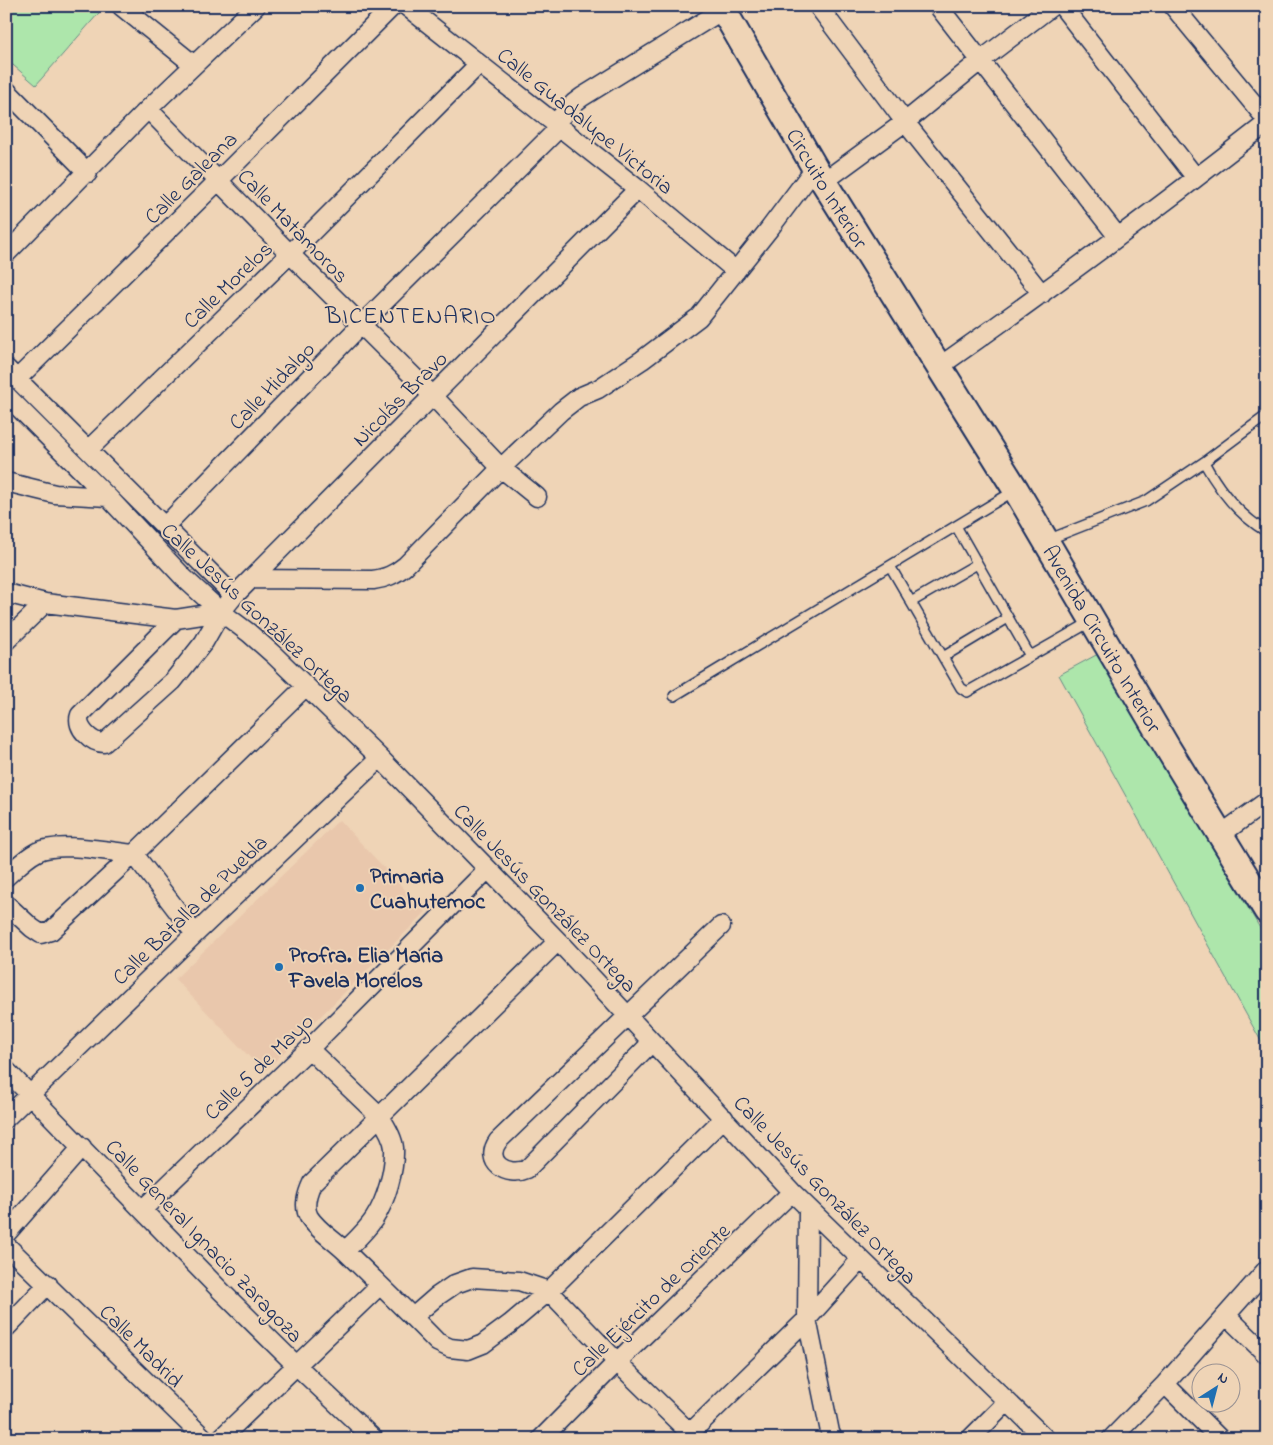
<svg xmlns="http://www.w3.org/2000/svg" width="1273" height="1445" font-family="'Indie Flower',sans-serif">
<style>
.built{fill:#e9c7ac}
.green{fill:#ade6ab;stroke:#648a84}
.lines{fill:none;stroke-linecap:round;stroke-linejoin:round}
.lane-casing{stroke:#1b2f5e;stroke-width:12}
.street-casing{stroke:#1b2f5e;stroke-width:21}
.secondary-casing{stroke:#1b2f5e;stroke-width:29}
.lane{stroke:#efd4b6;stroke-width:9}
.street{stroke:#efd4b6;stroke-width:18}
.secondary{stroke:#efd4b6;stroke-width:25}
.poi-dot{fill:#1f6fb2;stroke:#efd4b6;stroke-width:2}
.labels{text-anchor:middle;stroke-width:4;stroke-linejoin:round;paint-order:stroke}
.street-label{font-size:22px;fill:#1b2f5e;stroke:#efd4b6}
.poi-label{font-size:22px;font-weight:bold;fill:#1b2f5e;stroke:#efd4b6;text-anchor:start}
.neighbourhood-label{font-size:24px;letter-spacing:1px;fill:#1b2f5e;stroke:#efd4b6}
</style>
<rect width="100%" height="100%" fill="#efd4b6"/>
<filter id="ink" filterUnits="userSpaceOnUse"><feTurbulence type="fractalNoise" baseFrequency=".02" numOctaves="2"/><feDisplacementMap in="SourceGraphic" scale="10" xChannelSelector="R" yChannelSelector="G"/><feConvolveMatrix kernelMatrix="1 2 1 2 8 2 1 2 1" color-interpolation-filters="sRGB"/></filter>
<g filter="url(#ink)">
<path class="built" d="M 339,820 L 426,912 L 264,1072 L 175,979 Z"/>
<path class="green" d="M 6,6 L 105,6 L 36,85 L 6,59 Z
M 1098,654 L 1267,940 L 1267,1052 L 1059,675 Z"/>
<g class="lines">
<defs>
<path id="lane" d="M 1204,462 C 1219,490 1240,516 1267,532
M 956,526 L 1030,656
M 1047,540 L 1146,501 L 1204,462 L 1267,415
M 890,566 L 961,688 L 967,692 L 1092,621
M 911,602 L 977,564
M 943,657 L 1008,618
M 674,696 L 1014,491"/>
<path id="street" d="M 121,6 L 194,65
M 406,6 L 638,189 L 736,271
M 818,6 L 905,122 L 1042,294
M 938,6 L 1118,237
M 1062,6 L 1196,178
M 1173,6 L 1267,120
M 6,90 L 88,173
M 148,109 L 290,254 L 433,396 L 501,468 L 537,497
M 554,124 L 574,103 L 582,97 L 729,6
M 823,182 L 905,122 L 980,61 L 1052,6
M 6,254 L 148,109 L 256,6
M 940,366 C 1051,288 1160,207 1267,123
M 6,368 L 234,596
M 17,379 L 219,180 L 393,6
M 6,395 L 108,497 L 184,578 L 221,612 L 249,633 L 274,655 L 380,758 L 558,941 L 792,1192 L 1046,1439
M 89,449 L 290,254 L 479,64
M 6,482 L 55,494 L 108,497
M 165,526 L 361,325 L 559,128
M 251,579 L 373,580 C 386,578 394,575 405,566 L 501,468 L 561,411 L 579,397 L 598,389 L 642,360 L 699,317 L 770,228 L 815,168
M 6,593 L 45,603 L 176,619 L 221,612
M 176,619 L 80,715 C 75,728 92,743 104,743 L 173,681 L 204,642 L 221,612 L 234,596 L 638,189
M 6,641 L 45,603
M 1220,835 L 1267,801
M 6,877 C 16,868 25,858 37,852 C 57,841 111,852 134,854 L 195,934
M 6,904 L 32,928 L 41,934 L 51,931 L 134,854 L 306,686
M 558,941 L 312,1183 C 307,1194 303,1206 309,1217 C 318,1231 334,1240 346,1252 C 376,1281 407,1311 437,1342 L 450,1348 L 468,1350 L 483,1344 L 510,1324 L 549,1291 L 724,1118
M 652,1042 L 527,1169 C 507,1178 483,1162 498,1141 L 721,926
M 309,1049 L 380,1117 C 386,1126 393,1137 394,1148 C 395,1170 386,1201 374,1219 C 366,1231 355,1241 345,1251
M 6,1070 L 221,1291 L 296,1365 L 374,1439
M 6,1118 L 195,934 L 380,758
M 808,1208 L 807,1319 L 830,1432 L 833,1439
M 143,1209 L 309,1049 L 488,869
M 6,1234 L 82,1147
M 6,1245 L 205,1439
M 1226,1315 L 1267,1355
M 413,1317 L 436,1297 L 455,1284 L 472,1278 L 519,1281 L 549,1291 L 617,1362 L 696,1439
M 6,1328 L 48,1284
M 1165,1384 L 1220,1439
M 220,1439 L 379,1286
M 541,1439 L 617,1362 L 792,1192
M 684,1439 L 807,1319 L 861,1259
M 970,1439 L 1007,1402
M 1111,1439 L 1165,1384 L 1267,1269"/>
<g id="secondary">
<path id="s1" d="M 721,6 L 815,168 L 1016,490 L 1167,747 L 1267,911"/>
</g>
</defs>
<use href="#lane" class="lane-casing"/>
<use href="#street" class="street-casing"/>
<use href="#secondary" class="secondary-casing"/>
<use href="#lane" class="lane"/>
<use href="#street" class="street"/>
<use href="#secondary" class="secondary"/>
</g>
</g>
<g class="poi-dot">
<circle cx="360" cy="888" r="5"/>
<circle cx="279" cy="967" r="5"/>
</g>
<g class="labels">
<g class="street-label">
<text transform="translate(586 120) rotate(39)" y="8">Calle Guadalupe Victoria</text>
<text transform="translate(190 177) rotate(-45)" y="8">Calle Galeana</text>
<text dy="8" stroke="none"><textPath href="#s1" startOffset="211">Circuito Interior</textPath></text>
<text transform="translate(294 225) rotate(46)" y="8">Calle Matamoros</text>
<text transform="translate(227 284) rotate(-44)" y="8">Calle Morelos</text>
<text transform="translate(271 385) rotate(-46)" y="8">Calle Hidalgo</text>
<text transform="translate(399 398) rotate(-45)" y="8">Nicolás Bravo</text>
<text transform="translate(258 612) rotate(43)" y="8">Calle Jesús González Ortega</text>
<text dy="8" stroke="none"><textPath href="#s1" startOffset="739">Avenida Circuito Interior</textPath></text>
<text transform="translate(546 897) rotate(46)" y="8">Calle Jesús González Ortega</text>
<text transform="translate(189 909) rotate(-44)" y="8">Calle Batalla de Puebla</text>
<text transform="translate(258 1066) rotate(-44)" y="8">Calle 5 de Mayo</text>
<text transform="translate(826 1189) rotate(46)" y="8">Calle Jesús González Ortega</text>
<text transform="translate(205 1240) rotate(46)" y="8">Calle General Ignacio Zaragoza</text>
<text transform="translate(650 1299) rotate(-44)" y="8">Calle Ejército de Oriente</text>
<text transform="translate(142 1345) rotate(45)" y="8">Calle Madrid</text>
</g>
<g class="poi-label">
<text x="370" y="883">Primaria<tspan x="370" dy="25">Cuahutemoc</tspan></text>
<text x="289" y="962">Profra. Elia Maria<tspan x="289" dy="25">Favela Morelos</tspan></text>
</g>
<g class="neighbourhood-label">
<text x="411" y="323">BICENTENARIO</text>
</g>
</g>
<rect width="1273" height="1445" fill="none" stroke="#efd4b6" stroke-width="25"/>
<rect x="12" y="12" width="1248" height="1420" fill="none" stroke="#1b2f5e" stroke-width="2" filter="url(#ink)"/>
<g transform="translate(1216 1388) rotate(36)"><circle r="24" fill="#efd4b6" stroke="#9a9293"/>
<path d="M0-4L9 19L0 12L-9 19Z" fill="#1f6fb2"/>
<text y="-8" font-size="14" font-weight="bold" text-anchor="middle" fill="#1b2f5e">N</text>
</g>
</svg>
